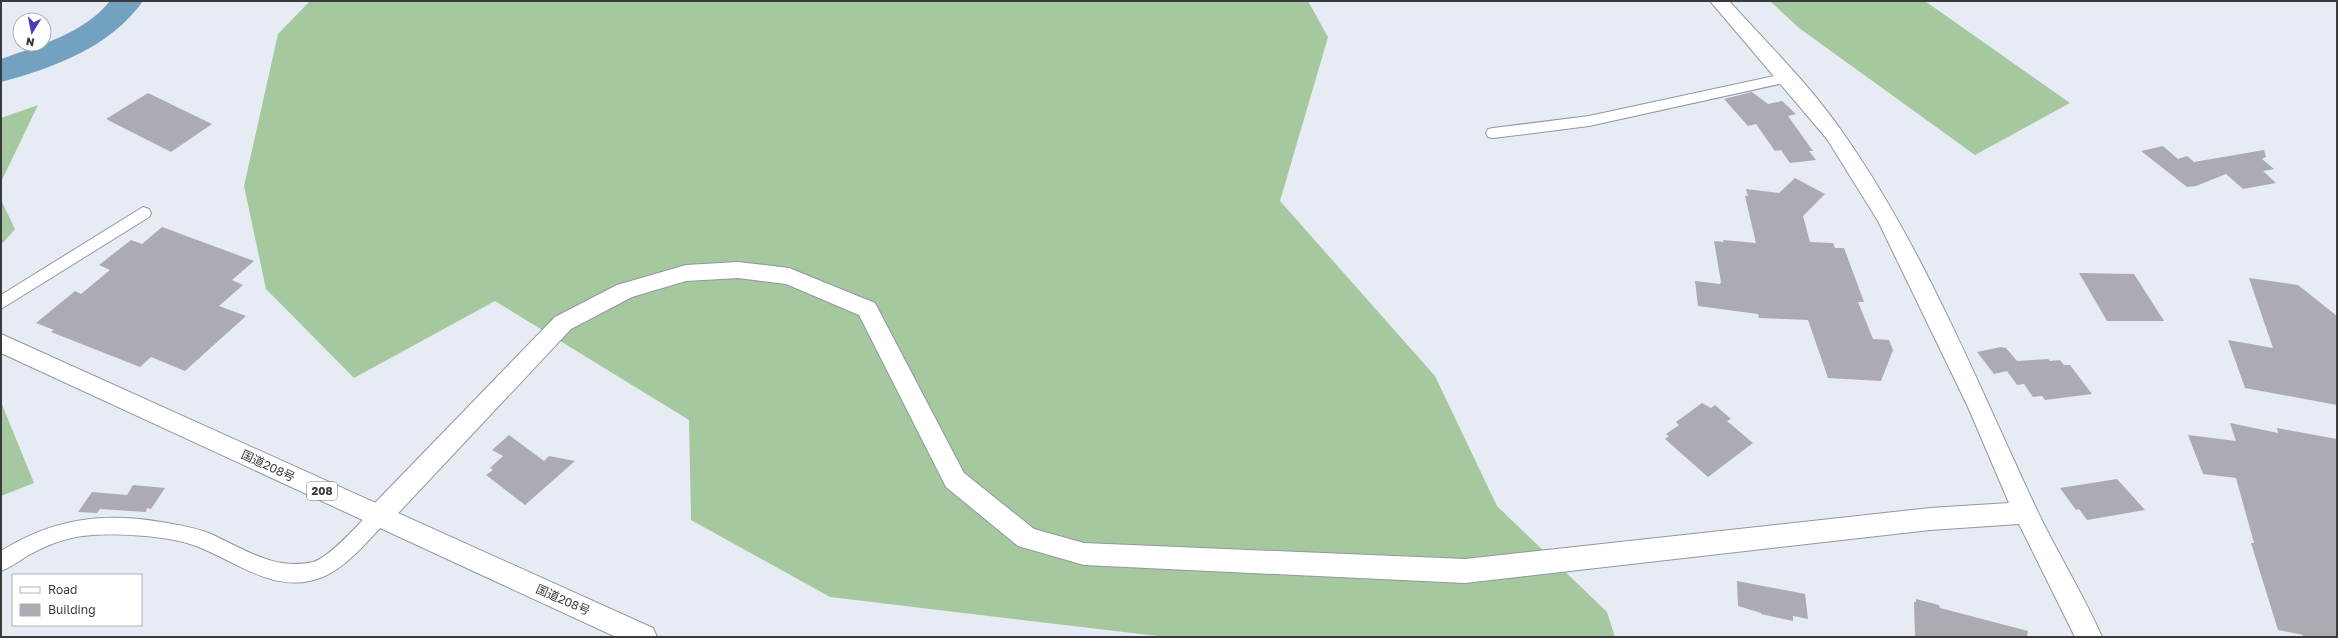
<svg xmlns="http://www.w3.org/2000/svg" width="2338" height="638" font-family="'Golos Text','Noto Sans JP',sans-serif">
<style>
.forest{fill:#a5c89f}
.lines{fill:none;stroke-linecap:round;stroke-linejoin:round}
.river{fill:#72a2c0;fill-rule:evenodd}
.building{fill:#acaab3}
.street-casing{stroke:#92979f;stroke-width:2}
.secondary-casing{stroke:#92979f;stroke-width:2}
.highway-casing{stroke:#92979f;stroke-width:2}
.street{fill:#fff;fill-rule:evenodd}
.secondary{fill:#fff;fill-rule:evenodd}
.highway{fill:#fff;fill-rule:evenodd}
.labels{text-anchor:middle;stroke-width:3;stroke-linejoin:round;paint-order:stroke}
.shield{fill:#fff;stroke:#747577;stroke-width:1}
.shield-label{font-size:11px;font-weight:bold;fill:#383a3d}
.street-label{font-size:12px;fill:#383a3d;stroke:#fff}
</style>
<rect width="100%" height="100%" fill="#e7ecf4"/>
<path class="forest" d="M 310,1 L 1308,1 L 1328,37 L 1280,201 L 1435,376 L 1497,506 L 1607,612 L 1615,637 L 1166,637 L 830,597 L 691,520 L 689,420 L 495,301 L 354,378 L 266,289 L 244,186 L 278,34 Z
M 1770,1 L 1925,1 L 2070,103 L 1975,155 L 1799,28 Z
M 38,105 L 1,182 L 1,118 Z
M 1,200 L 15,229 L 1,245 Z
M 1,402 L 34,483 L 1,496 Z"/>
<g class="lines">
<path class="river" d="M 110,1 L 143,1 C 111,47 53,68 1,82 L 1,59 C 40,45 83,34 110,1 Z"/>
</g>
<path class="building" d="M 1752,92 L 1768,104 L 1782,101 L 1796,114 L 1788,116 L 1813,151 L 1809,151 L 1816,160 L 1790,163 L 1781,150 L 1775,151 L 1756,124 L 1748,126 L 1724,99 Z
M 148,93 L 212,124 L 171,152 L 106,119 Z
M 2163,146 L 2178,159 L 2187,156 L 2194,162 L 2264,150 L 2266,157 L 2262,159 L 2274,169 L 2263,171 L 2276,183 L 2243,189 L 2226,174 L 2196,186 L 2187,187 L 2141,151 Z
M 1795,178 L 1825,194 L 1803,216 L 1810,242 L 1833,243 L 1835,248 L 1844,248 L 1864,302 L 1858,302 L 1873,339 L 1889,340 L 1893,350 L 1881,381 L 1828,378 L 1808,320 L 1759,318 L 1758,314 L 1698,306 L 1695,281 L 1720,284 L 1721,282 L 1714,241 L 1724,242 L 1723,240 L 1756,243 L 1745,196 L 1748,196 L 1746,189 L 1779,193 Z
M 162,227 L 254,261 L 232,280 L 243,285 L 219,306 L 246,316 L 185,371 L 151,357 L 140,367 L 51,332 L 54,330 L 36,323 L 75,291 L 81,294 L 110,270 L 99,265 L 131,240 L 142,244 Z
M 2079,273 L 2134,274 L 2164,321 L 2107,321 Z
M 2249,278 L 2298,285 L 2337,316 L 2337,405 L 2245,388 L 2228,340 L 2273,348 Z
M 2001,347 L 2006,348 L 2017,361 L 2048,359 L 2050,361 L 2060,360 L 2064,365 L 2070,365 L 2092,394 L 2045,400 L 2042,396 L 2033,397 L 2024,384 L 2017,385 L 2007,371 L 1994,374 L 1977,352 Z
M 1702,403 L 1711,408 L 1715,405 L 1731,419 L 1727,421 L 1753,443 L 1708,477 L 1665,439 L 1669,436 L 1666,434 L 1679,425 L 1676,422 Z
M 2230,423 L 2278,433 L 2277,428 L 2337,439 L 2337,637 L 2303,637 L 2303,635 L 2278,630 L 2251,543 L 2254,543 L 2236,478 L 2203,474 L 2188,435 L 2236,441 Z
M 509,435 L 544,461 L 549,456 L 575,461 L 525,505 L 486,475 L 493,470 L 490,468 L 503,456 L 492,450 Z
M 2117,479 L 2145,510 L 2087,520 L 2079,509 L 2076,510 L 2060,488 Z
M 133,485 L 165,488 L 151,509 L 147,508 L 146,512 L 100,509 L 97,513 L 78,512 L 92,492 L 127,495 Z
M 1737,581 L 1805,594 L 1808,619 L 1793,616 L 1793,621 L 1761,614 L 1761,613 L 1738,606 Z
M 1916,599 L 1939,605 L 1940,608 L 2028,631 L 2027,637 L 1915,637 L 1914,602 L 1916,602 Z"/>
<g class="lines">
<defs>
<path id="street" d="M 1788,73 L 1793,75 L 1795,78 L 1793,81 L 1589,126 L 1493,138 L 1488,137 L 1486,133 L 1488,129 L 1493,128 L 1589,116 Z
M 143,207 L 149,209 L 151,213 L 149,217 L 1,309 L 1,295 Z
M 379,508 L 386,510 L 389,516 L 386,522 C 368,540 349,565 325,576 C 277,597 238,562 196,546 C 170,536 121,533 93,535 C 70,536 48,544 27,556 C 19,561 11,567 1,571 L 1,551 C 53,519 101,512 161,522 C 178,525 194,527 211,534 C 244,549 275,571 313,562 C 329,558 360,523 372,510 Z"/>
<path id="secondary" d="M 1710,1 L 1729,1 C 1767,43 1809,84 1841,130 C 1923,246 1976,380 2036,508 C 2056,551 2083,593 2102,637 L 2075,637 L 2019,524 L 1930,530 L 1465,583 L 1084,565 L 1018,546 L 946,487 L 859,315 L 786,284 L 738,278 L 686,281 L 632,297 L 571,329 L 388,524 L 379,527 L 370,524 L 367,516 L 370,508 L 555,317 L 617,285 L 686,265 L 738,262 L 789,268 L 875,303 L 964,473 L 1034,529 L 1084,543 L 1465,559 L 1930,508 L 2009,503 L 1968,407 L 1878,221 L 1827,139 Z"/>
<path id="highway" d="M 1,334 L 653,628 L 657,637 L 616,637 L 1,353 Z"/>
</defs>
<use href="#street" class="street-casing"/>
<use href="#secondary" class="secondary-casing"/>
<use href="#highway" class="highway-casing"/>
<use href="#street" class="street"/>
<use href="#secondary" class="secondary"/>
<use href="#highway" class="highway"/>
</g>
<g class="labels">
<rect class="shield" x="307" y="482" width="30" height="18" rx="3"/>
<g class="shield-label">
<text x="322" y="495">208</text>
</g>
<g class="street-label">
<text transform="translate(268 466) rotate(25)" y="4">国道208号</text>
<text transform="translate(563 600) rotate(24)" y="4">国道208号</text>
</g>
</g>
<rect width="2338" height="638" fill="none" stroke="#383a3d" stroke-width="4"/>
<rect x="12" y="574" width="130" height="52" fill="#ffffff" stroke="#afb0b1"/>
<rect x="20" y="587" width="20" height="6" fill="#ffffff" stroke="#afb0b1"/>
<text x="48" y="594" font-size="12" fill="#383a3d">Road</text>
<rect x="20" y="604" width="20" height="12" fill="#acaab3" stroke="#afb0b1"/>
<text x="48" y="614" font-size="12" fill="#383a3d">Building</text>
<g transform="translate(32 32) rotate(190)"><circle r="19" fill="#ffffff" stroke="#afb0b1"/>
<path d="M0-3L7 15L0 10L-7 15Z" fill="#493fb5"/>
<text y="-6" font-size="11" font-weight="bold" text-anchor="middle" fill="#383a3d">N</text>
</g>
</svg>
